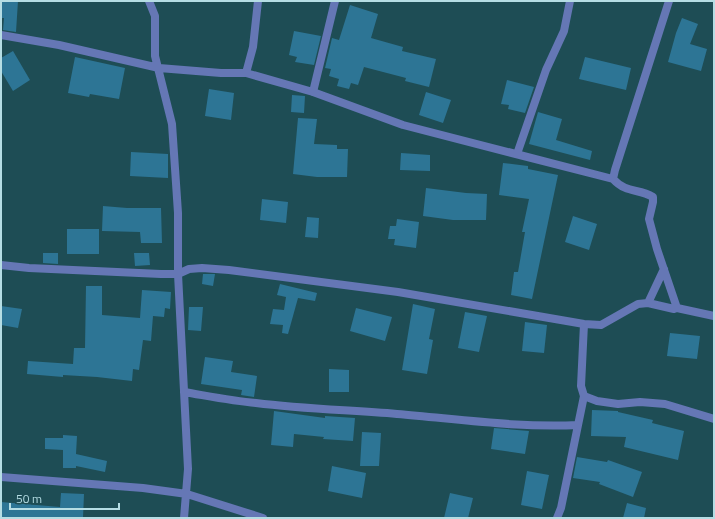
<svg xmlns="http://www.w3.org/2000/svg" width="715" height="519" font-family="'Titillium Web',sans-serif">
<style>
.building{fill:#2d7595}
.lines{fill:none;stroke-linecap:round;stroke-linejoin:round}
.minor{stroke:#6577b5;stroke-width:8}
</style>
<rect width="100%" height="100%" fill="#1e4d55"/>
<path class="building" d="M 1,1 L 18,1 L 16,32 L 3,30 L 4,18 L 1,18 Z
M 350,5 L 378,14 L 371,38 L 403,47 L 402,51 L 436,59 L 429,87 L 405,81 L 406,78 L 364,67 L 358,85 L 351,83 L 349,89 L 337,86 L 339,79 L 329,76 L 331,69 L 325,68 L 332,38 L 339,40 Z
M 682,18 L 698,24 L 690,44 L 707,49 L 701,71 L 668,62 L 676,33 Z
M 294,31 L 321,36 L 314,65 L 295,62 L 297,57 L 289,55 Z
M 13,51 L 30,80 L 13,91 L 1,71 L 1,58 Z
M 75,57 L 125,68 L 119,99 L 90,94 L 89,97 L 68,93 Z
M 585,57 L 631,68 L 626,90 L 579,79 Z
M 507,80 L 534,87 L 525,113 L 508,109 L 509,105 L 501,104 Z
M 209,89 L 234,93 L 231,120 L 205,116 Z
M 426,92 L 451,100 L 443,123 L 419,115 Z
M 292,95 L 305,96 L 304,113 L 291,112 Z
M 538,112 L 562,119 L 556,140 L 592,151 L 590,160 L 529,144 Z
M 298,118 L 317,119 L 314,144 L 337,145 L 337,149 L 348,149 L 347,177 L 317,177 L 293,174 Z
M 131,152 L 168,154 L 168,178 L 130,176 Z
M 401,153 L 430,155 L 430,171 L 400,170 Z
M 503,163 L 528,166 L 528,169 L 558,175 L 532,299 L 511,295 L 514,272 L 518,272 L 525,232 L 522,232 L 529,199 L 499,195 Z
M 426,188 L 466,193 L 487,194 L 486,220 L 453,220 L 423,216 Z
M 262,199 L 288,202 L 286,223 L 260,220 Z
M 103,206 L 127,208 L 161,208 L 162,243 L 141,243 L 140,232 L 102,231 Z
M 573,216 L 597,224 L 589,250 L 565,242 Z
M 307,217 L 319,218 L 318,238 L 305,237 Z
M 397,219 L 419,222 L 416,248 L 394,245 L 395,239 L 388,239 L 390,226 L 396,226 Z
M 67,229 L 99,229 L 99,254 L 67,254 Z
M 43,253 L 58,253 L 58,264 L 43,263 Z
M 134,253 L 149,253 L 150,265 L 135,266 Z
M 203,274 L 215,274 L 213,286 L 202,284 Z
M 280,284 L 317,293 L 315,301 L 298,298 L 288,334 L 282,333 L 283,325 L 270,324 L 273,309 L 284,310 L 286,297 L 277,295 Z
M 86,286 L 102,286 L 102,315 L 140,318 L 142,290 L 171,292 L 170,309 L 165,308 L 164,317 L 153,316 L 151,341 L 143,340 L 139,370 L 133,369 L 132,381 L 97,377 L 63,375 L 63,377 L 27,374 L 28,361 L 73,364 L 74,348 L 85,348 Z
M 413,304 L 435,309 L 429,339 L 433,340 L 427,374 L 402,370 Z
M 1,306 L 22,309 L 18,328 L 1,325 Z
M 189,307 L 203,307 L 201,331 L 188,330 Z
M 356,308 L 392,317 L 385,341 L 350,331 Z
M 465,312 L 487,316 L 479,352 L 458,348 Z
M 525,322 L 547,325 L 544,353 L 522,351 Z
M 670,333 L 700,336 L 697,359 L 667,356 Z
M 205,357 L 233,361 L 231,372 L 257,376 L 254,397 L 241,395 L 242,390 L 201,384 Z
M 329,369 L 349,370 L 349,392 L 329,392 Z
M 592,410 L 618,411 L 618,412 L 653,420 L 652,423 L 684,431 L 678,460 L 624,447 L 626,437 L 591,436 Z
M 274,411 L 325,418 L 325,416 L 355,418 L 353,441 L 323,439 L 324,437 L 294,434 L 293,447 L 271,445 Z
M 494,428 L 529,431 L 525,454 L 491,449 Z
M 362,432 L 381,433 L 379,466 L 360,466 Z
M 63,435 L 77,436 L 76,454 L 107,461 L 105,472 L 76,466 L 76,468 L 63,468 L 63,450 L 45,449 L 45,438 L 63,438 Z
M 577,457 L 607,462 L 608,460 L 642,472 L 633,497 L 599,484 L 600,482 L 573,478 Z
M 332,466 L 366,473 L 362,498 L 328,491 Z
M 527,471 L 549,475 L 542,509 L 521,505 Z
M 61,493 L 84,494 L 83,518 L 1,518 L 1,502 L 60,507 Z
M 450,493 L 473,498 L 468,518 L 444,518 Z
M 627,503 L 646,508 L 644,518 L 623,518 Z"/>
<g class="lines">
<path class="minor" d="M 149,1 L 155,16 L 155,56 L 172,124 L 178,213 L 178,274 L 188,469 L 184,518
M 258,1 L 253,47 L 246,73 L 313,92 L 403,125 L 613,179
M 669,1 L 615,170 L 613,179 C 627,194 638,188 653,197 L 653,202 L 649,219 L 657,249 L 677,308
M 1,35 L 59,45 L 159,68 L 221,73 L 246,73
M 313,92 L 335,1
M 517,154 L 546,70 L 564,31 L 570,1
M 1,265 L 29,268 L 161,274 L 178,274 L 189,269 L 202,268 L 229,270 L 398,292 L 584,324 L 601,325 L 638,304 L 648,303 L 674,309 L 677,308 L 714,316
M 648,303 L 664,269
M 584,324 L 581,386 L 584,396 L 597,401 L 618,404 L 640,402 L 665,404 L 714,419
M 184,392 C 208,396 232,401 256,403 C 303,409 350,410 397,414 C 458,419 518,428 578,425
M 1,477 L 143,488 L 187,494 L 263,518
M 557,518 L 561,508 L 584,396"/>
</g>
<rect width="715" height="519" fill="none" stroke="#b5dde4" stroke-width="4"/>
<path d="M10 503v6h109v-6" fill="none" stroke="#b5dde4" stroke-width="2"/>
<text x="16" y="503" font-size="12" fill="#b5dde4" stroke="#1e4d55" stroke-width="3" paint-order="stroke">50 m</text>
</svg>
